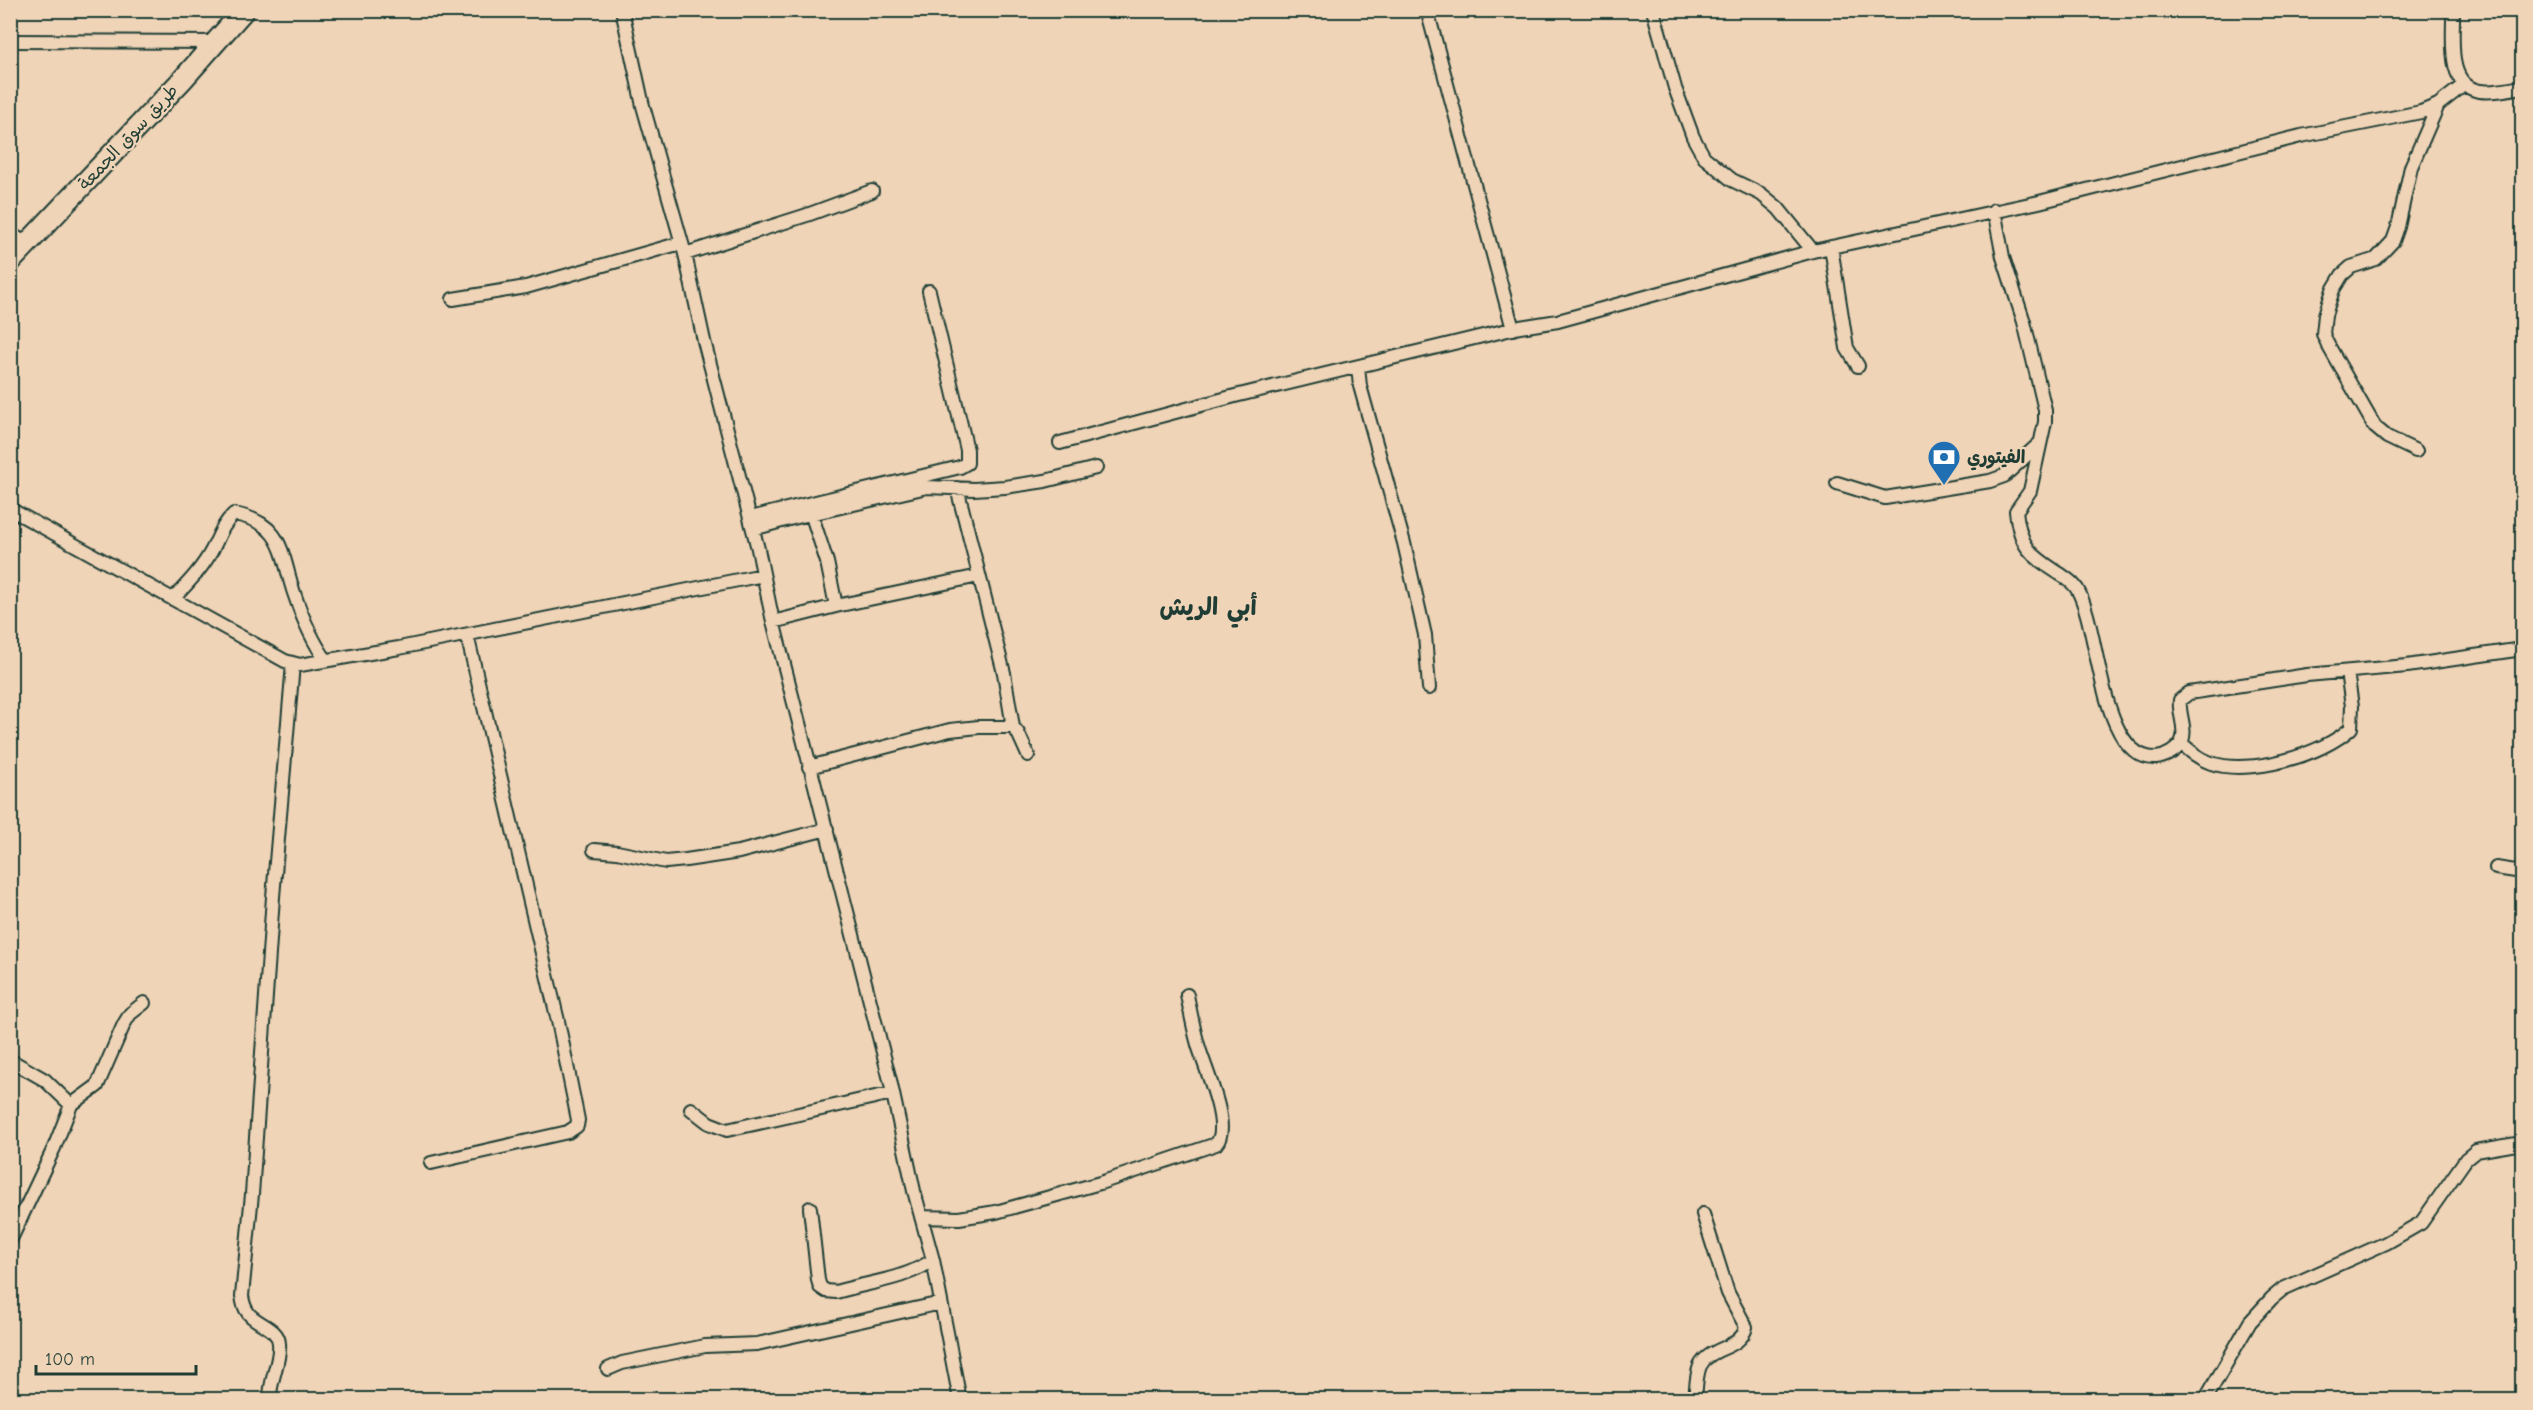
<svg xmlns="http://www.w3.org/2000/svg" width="2533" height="1410" font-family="'Comic Neue','Playpen Sans Arabic',sans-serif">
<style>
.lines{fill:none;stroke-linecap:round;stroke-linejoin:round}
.minor-casing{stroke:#1f3d34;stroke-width:16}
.primary-casing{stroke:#1f3d34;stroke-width:24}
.minor{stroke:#f0d4b7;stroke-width:12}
.primary{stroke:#f0d4b7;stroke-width:20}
.labels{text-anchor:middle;stroke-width:4.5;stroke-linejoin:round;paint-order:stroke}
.street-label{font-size:18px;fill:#1f3d34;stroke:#f0d4b7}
.poi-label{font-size:18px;font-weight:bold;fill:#1f3d34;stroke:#f0d4b7;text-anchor:start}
.district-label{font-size:24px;font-weight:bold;fill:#1f3d34;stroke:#f0d4b7}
</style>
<rect width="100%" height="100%" fill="#f0d4b7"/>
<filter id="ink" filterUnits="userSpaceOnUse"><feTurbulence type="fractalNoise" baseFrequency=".0167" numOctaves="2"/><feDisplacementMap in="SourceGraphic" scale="12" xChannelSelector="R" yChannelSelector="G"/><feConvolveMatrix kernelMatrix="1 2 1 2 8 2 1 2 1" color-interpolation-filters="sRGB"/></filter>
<g filter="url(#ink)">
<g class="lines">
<defs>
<path id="minor" d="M 622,10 L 643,106 L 685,254 L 704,341 L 758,549 L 772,617 L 890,1080 L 914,1191 L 933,1260 L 960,1400
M 1427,10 L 1513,329
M 1653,10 L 1675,88 L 1693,137 L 1704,157 L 1732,180 L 1761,194 L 1778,208 L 1813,251
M 2453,10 C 2454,36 2445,86 2480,91 C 2494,93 2509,89 2522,87
M 10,41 L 216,42
M 1994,210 L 2003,257 L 2024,322 L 2045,410 L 2045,422 L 2030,491 L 2016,511 C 2020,547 2030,555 2060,574 C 2066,578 2073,582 2077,589 C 2100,626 2099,760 2156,758 C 2166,757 2178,750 2182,741 C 2187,729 2178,713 2180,700 L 2189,693 L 2307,675 L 2407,666 L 2522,649
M 10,233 L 26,244
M 1831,247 L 1847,348 L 1858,366
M 685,254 L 807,215 L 872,191
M 453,299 L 526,287 L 681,243
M 1358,367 L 1360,386 L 1404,543 L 1425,635 L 1429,688
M 1060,443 L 1235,396 L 1520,327 L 1558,321 L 1813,251 L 2039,202 L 2301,136 L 2421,112 L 2438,105 L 2465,84
M 2416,451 L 2387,437 L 2375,427 L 2328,345 L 2323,334 L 2325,315 L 2333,290 L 2342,275 L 2351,267 L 2376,259 L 2393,241 L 2398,227 L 2411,167 L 2438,105
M 1837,483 L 1885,498 L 1990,481 L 2004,476 L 2040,443
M 957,488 L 1004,673 L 1013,727
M 10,509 L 285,661 L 300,665 L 399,648 L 763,575
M 750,518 L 960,467 L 967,463 L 967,450 L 929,291
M 753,529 L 789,519 L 927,487 L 974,489 L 1005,487 L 1045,481 L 1096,468
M 173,599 C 187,584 202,569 212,550 C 219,537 222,525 234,514 C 284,523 281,554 294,593 C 302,617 311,639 326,660
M 836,606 L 979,576
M 773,622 L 836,606 L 827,562 L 811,513
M 2181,743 C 2190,751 2199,759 2211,763 C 2249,776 2323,755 2351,728 L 2352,706 L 2347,672
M 809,767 L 950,730 L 979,727 L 1013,727 L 1018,733 L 1028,755
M 594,850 L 617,852 L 666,862 L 686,860 L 739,852 L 827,829
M 2496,868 L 2522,872
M 10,1060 L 45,1080 L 71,1105
M 691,1109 L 709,1123 L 727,1130 L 893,1093
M 431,1163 L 568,1132 L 577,1126 L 578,1120 L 558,1021 L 467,635
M 810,1208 L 818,1280 L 820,1287 L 826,1291 L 836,1292 C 869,1282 904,1280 933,1260
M 921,1217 L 959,1218 L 996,1212 L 1100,1183 L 1216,1144 C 1233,1126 1202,1063 1197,1041 C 1193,1026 1190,1010 1187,995
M 10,1241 L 54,1148 L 71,1105 L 97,1086 L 124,1024 L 130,1014 L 144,1003
M 608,1369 L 622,1363 L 705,1346 L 757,1344 L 941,1303
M 270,1400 C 269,1380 281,1362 279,1343 C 278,1328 257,1324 249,1314 C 244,1308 243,1303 242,1296 L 252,1194 L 273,897 L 293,664
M 1695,1400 C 1696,1390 1696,1375 1700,1366 C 1710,1346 1741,1350 1746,1327 L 1728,1293 L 1703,1214
M 2205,1400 L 2250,1322 L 2272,1298 L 2283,1289 L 2386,1243 L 2421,1223 L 2466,1159 L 2476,1151 L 2522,1143"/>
<path id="primary" d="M 10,262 L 183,79 L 244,10"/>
</defs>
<use href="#minor" class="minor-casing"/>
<use href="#primary" class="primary-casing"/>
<use href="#minor" class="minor"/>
<use href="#primary" class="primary"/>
</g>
</g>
<defs>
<symbol id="bank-pin" viewBox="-11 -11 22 30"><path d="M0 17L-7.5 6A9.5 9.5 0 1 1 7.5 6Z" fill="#1f6fb2" stroke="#f0d4b7"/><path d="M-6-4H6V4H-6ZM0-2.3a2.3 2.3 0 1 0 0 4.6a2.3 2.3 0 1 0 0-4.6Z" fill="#fff"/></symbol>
</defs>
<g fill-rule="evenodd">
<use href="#bank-pin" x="1925" y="438" width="38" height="52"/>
</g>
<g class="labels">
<g class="street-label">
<text transform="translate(128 137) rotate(-47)" y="6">طريق سوق الجمعة</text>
</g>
<g class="poi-label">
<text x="1967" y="463">الفيتوري</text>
</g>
<g class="district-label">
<text x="1208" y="615">أبي الريش</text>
</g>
</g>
<rect width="2533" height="1410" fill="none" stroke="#f0d4b7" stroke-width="36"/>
<rect x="18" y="18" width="2497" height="1374" fill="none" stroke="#1f3d34" stroke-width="2" filter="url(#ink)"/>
<path d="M36 1365v9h160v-9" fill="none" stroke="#1f3d34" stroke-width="3"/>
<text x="45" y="1365" font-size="18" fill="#1f3d34" stroke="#f0d4b7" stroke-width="4.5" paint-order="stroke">100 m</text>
</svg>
